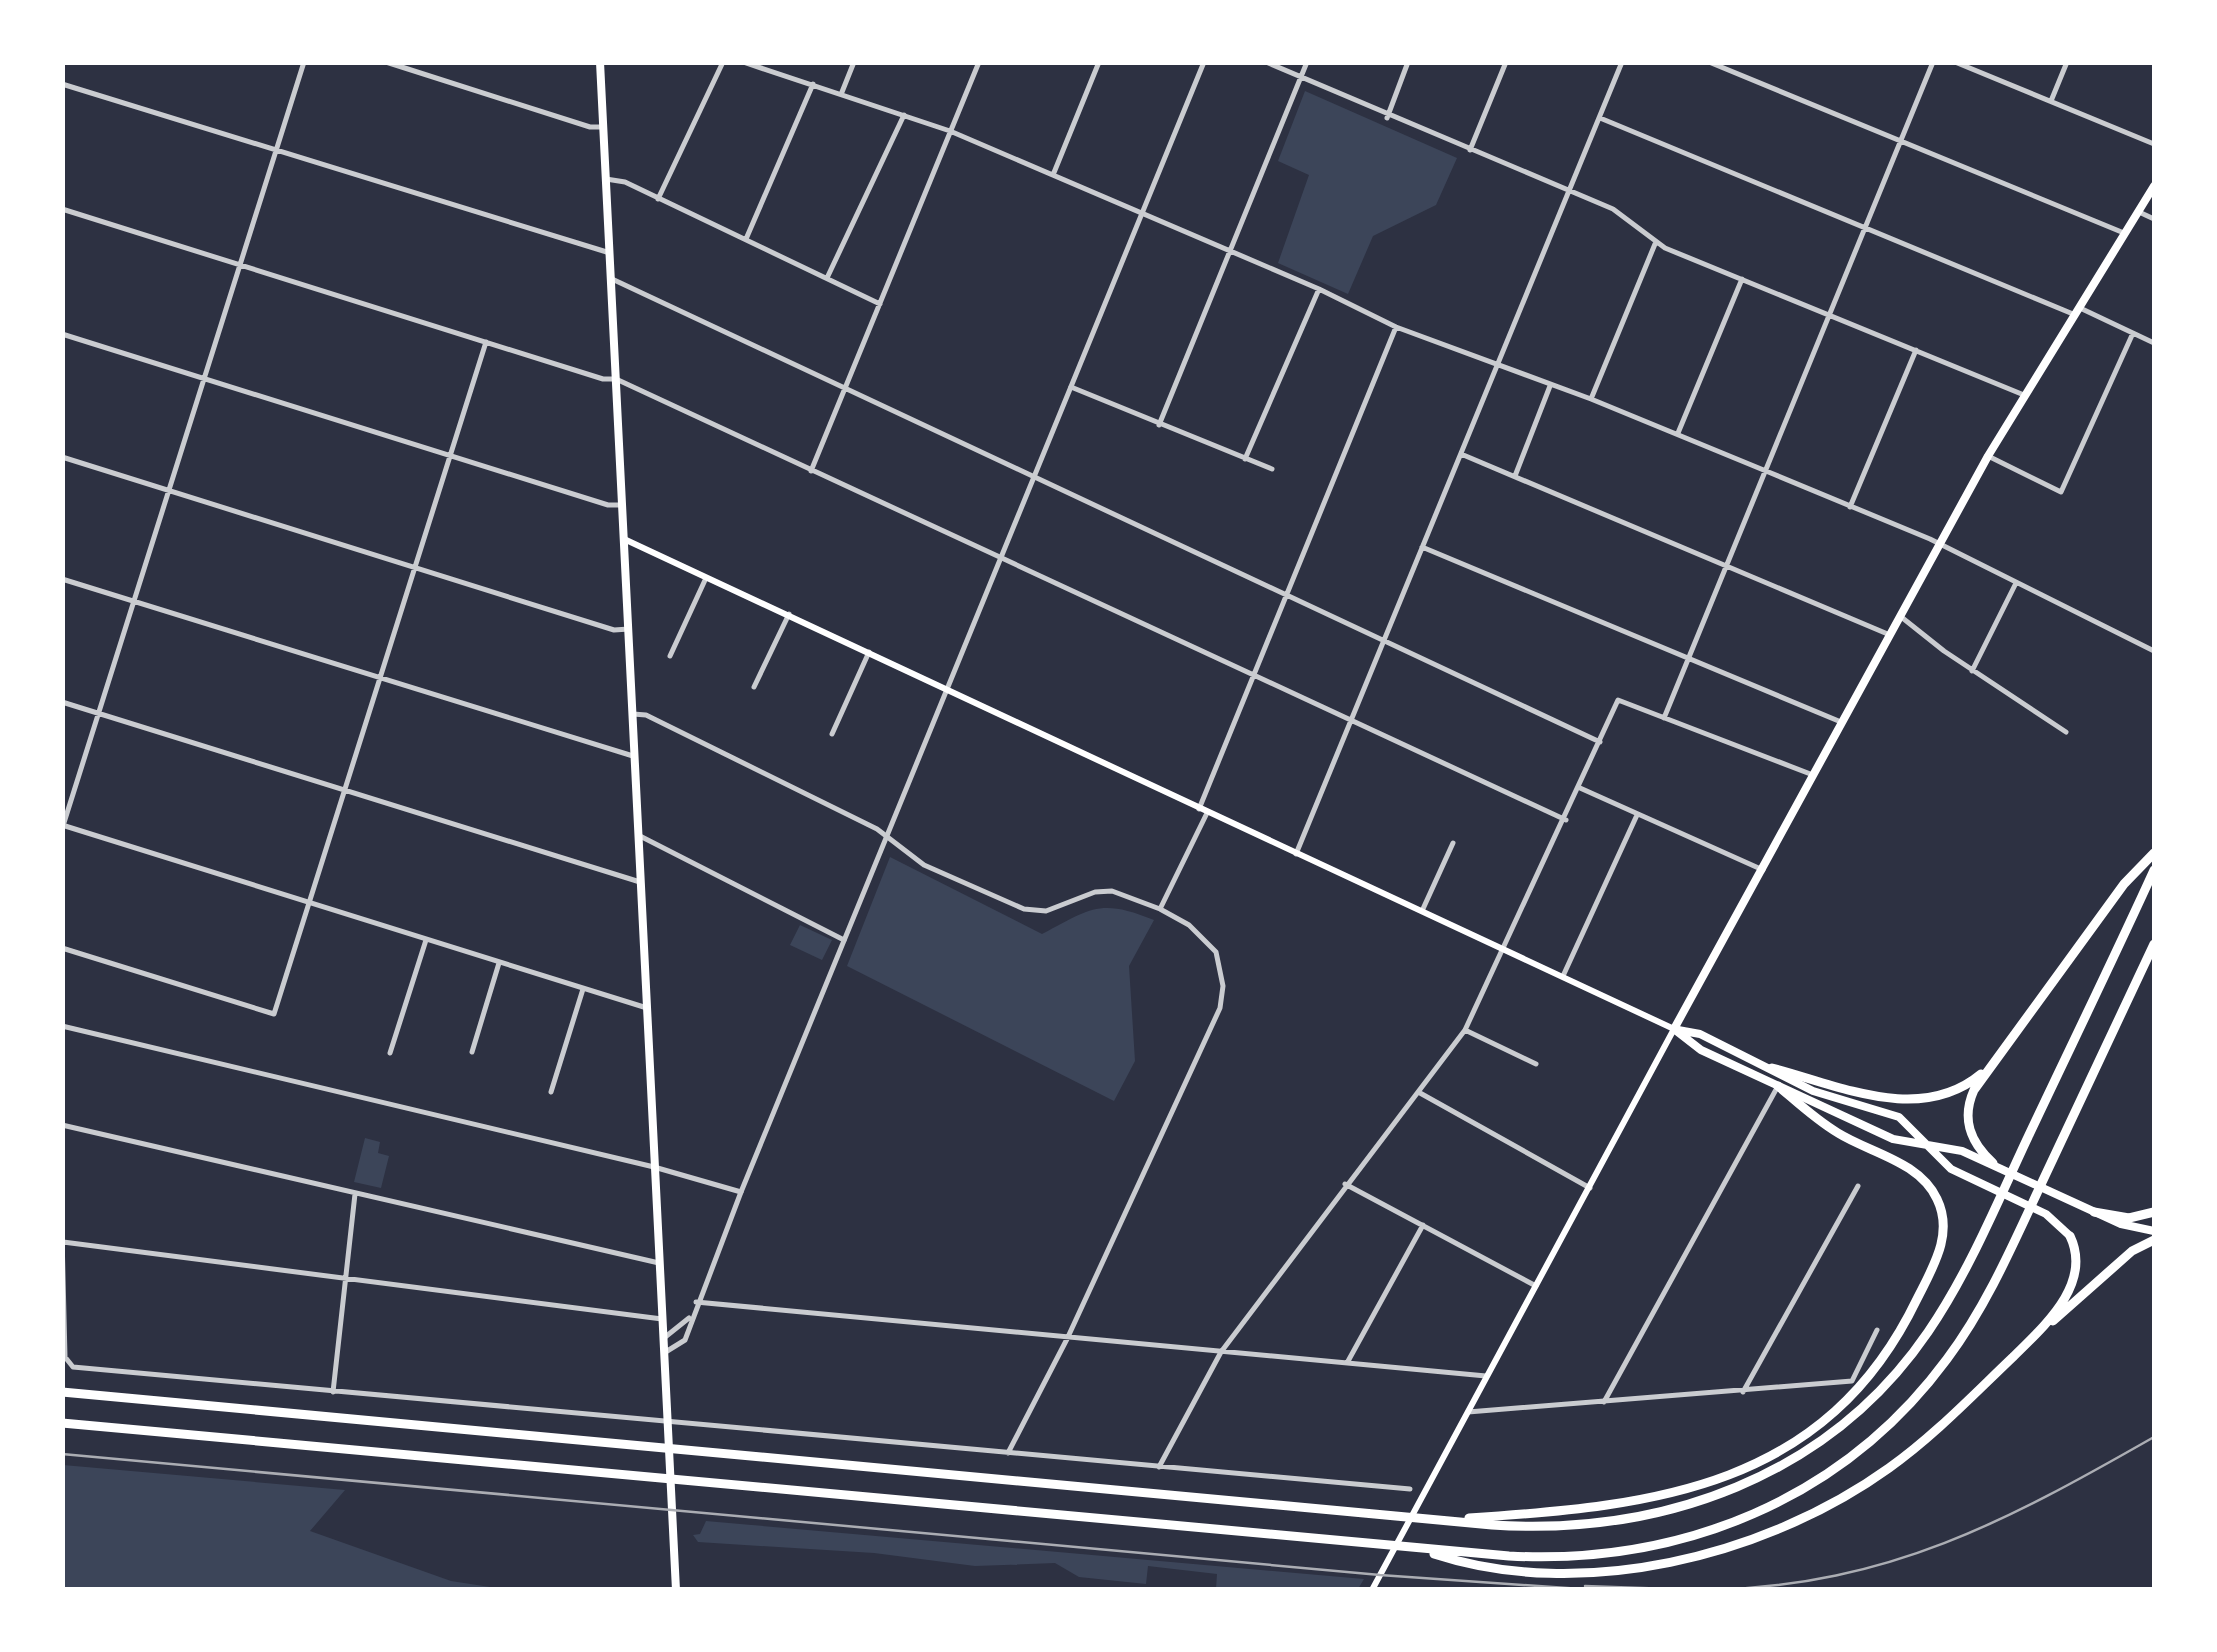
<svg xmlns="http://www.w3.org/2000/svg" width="2217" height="1652" font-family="'Titillium Web',sans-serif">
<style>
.green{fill:#3c4559}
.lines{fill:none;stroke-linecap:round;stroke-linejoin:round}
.minor{stroke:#caccd0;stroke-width:5}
.tertiary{stroke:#caccd0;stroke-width:5}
.secondary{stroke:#fff;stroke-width:6}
.primary{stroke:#fff;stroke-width:8}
.motorway{stroke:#fff;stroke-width:9}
.rail{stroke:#abadb3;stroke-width:2.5}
</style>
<rect width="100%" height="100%" fill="#2d3142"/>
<path class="green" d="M 1305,91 L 1457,158 L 1436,205 L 1373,236 L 1348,294 L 1278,263 L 1309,175 L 1278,161 Z
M 890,857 L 1042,934 C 1091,908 1100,898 1154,920 L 1129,966 L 1135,1061 L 1114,1101 L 847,966 Z
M 800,925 L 832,940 L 822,960 L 790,945 Z
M 365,1138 L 380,1142 L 378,1153 L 389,1156 L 381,1188 L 354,1182 Z
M 63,1465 L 345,1490 L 310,1531 L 451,1581 L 503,1589 L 63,1589 Z
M 706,1521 L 1364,1579 L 1358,1589 L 1216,1589 L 1217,1574 L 1148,1566 L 1146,1584 L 1079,1577 L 1055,1563 L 975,1566 L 874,1553 L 698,1542 L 693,1535 L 700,1534 Z"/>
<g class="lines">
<path class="minor" d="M 386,62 L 590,127 L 603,127
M 743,62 L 950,131 L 1319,289 L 1396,327 L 1591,399 L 1766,471 L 1930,539 L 2154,651
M 1266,62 L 1613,209 L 1665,248 L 2024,395
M 1709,62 L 2124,233
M 1955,62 L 2154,144
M 62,84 L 610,253
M 842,92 L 854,62
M 2051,101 L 2067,62
M 1387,118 L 1408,62
M 1600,118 L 2073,314
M 1470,150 L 1506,62
M 1053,175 L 1099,62
M 606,179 L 625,182 L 880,304
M 658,199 L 723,62
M 62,209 L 603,379 L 616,379 L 1566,820
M 2139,212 L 2154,219
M 746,239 L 813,84
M 827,278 L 904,115
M 612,279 L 1600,742
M 2080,308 L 2154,343
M 62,334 L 608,505 L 622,505
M 1071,387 L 1272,469
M 1591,399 L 1655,244
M 1159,425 L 1307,62
M 1678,433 L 1742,279
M 1461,454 L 1890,635
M 1988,456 L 2061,492 L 2133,333
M 62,457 L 614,630 L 629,629
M 1245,459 L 1319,289
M 811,471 L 979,62
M 1515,476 L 1550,386
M 1850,507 L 1916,350
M 1422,547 L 1841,722
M 62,579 L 633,756
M 1900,616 L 1944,651 L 2066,732
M 670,656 L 706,578
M 1972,671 L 2015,585
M 754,687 L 789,614
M 62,702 L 640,882
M 633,714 L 646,715 L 877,829 L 924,865 L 1024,909 L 1046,911 L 1095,892 L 1112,891 L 1160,909 L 1189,925 L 1216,952 L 1223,986 L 1220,1008 L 1067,1339 L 1008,1453
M 1664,718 L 1933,62
M 832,734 L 869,652
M 1580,788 L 1763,870
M 1199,809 L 1396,327
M 62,829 L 304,62
M 638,835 L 844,940
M 1296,854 L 1622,62
M 1160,909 L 1207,813
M 1422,911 L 1453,843
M 62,948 L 274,1014 L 486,342
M 1563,976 L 1637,815
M 62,1026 L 654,1167 L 741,1192
M 1465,1030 L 1536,1064
M 472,1052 L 499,963
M 390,1053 L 426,940
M 551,1092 L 583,989
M 1420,1093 L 1590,1188
M 62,1125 L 659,1263
M 1345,1184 L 1536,1286
M 62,1236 L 65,1357 L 73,1367 L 1410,1489
M 63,1242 L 662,1319
M 696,1302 L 1486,1376
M 1347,1363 L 1423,1225
M 333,1392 L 355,1194
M 1743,1392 L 1858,1186
M 1604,1402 L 1778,1086
M 1468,1412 L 1852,1381 L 1877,1330
M 1159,1467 L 1221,1352 L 1465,1030 L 1618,700 L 1813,775"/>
<path class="tertiary" d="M 62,825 L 647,1008
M 664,1338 L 689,1318
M 664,1353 L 685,1340 L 741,1192 L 1204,62"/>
<path class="secondary" d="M 624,539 L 1674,1029 L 1372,1590"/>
<path class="primary" d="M 600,62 L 676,1590
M 1674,1029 L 1988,456 L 2154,186
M 1674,1029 L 1701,1050 L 1893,1139 L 1962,1151 L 2121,1224 L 2154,1231
M 1678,1030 L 1700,1034 L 1813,1091 L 1899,1117 L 1951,1169 L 2046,1214 L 2070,1236"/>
<path class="motorway" d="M 1772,1068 C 1838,1085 1920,1125 1981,1074
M 1993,1163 C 1970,1142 1961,1119 1974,1090 L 2124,884 L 2154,853
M 2094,1212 L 2129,1218 L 2154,1212
M 2053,1321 L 2132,1251 L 2154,1240
M 62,1392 L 1492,1525 C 1662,1536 1829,1477 1928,1332 C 1969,1272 1997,1203 2028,1137 C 2070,1048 2113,960 2154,870
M 62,1423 L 1509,1556 C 1681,1565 1843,1500 1947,1359 C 1988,1304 2015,1240 2044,1178 C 2080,1100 2118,1022 2154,944
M 1469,1518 C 1656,1506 1826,1488 1917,1299 C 1933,1267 1954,1234 1937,1199 C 1919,1161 1870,1153 1838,1133 C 1816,1120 1797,1102 1778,1086
M 1434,1554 C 1581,1602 1765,1557 1889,1468 C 1934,1436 1973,1395 2013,1357 C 2044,1326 2093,1284 2070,1236"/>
<path class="rail" d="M 62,1454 L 1380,1575 L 1596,1590
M 1585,1586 L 1699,1590
M 1714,1590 C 1890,1584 2005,1522 2154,1437"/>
</g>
<rect width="2217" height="1652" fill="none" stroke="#ffffff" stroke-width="130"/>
</svg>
